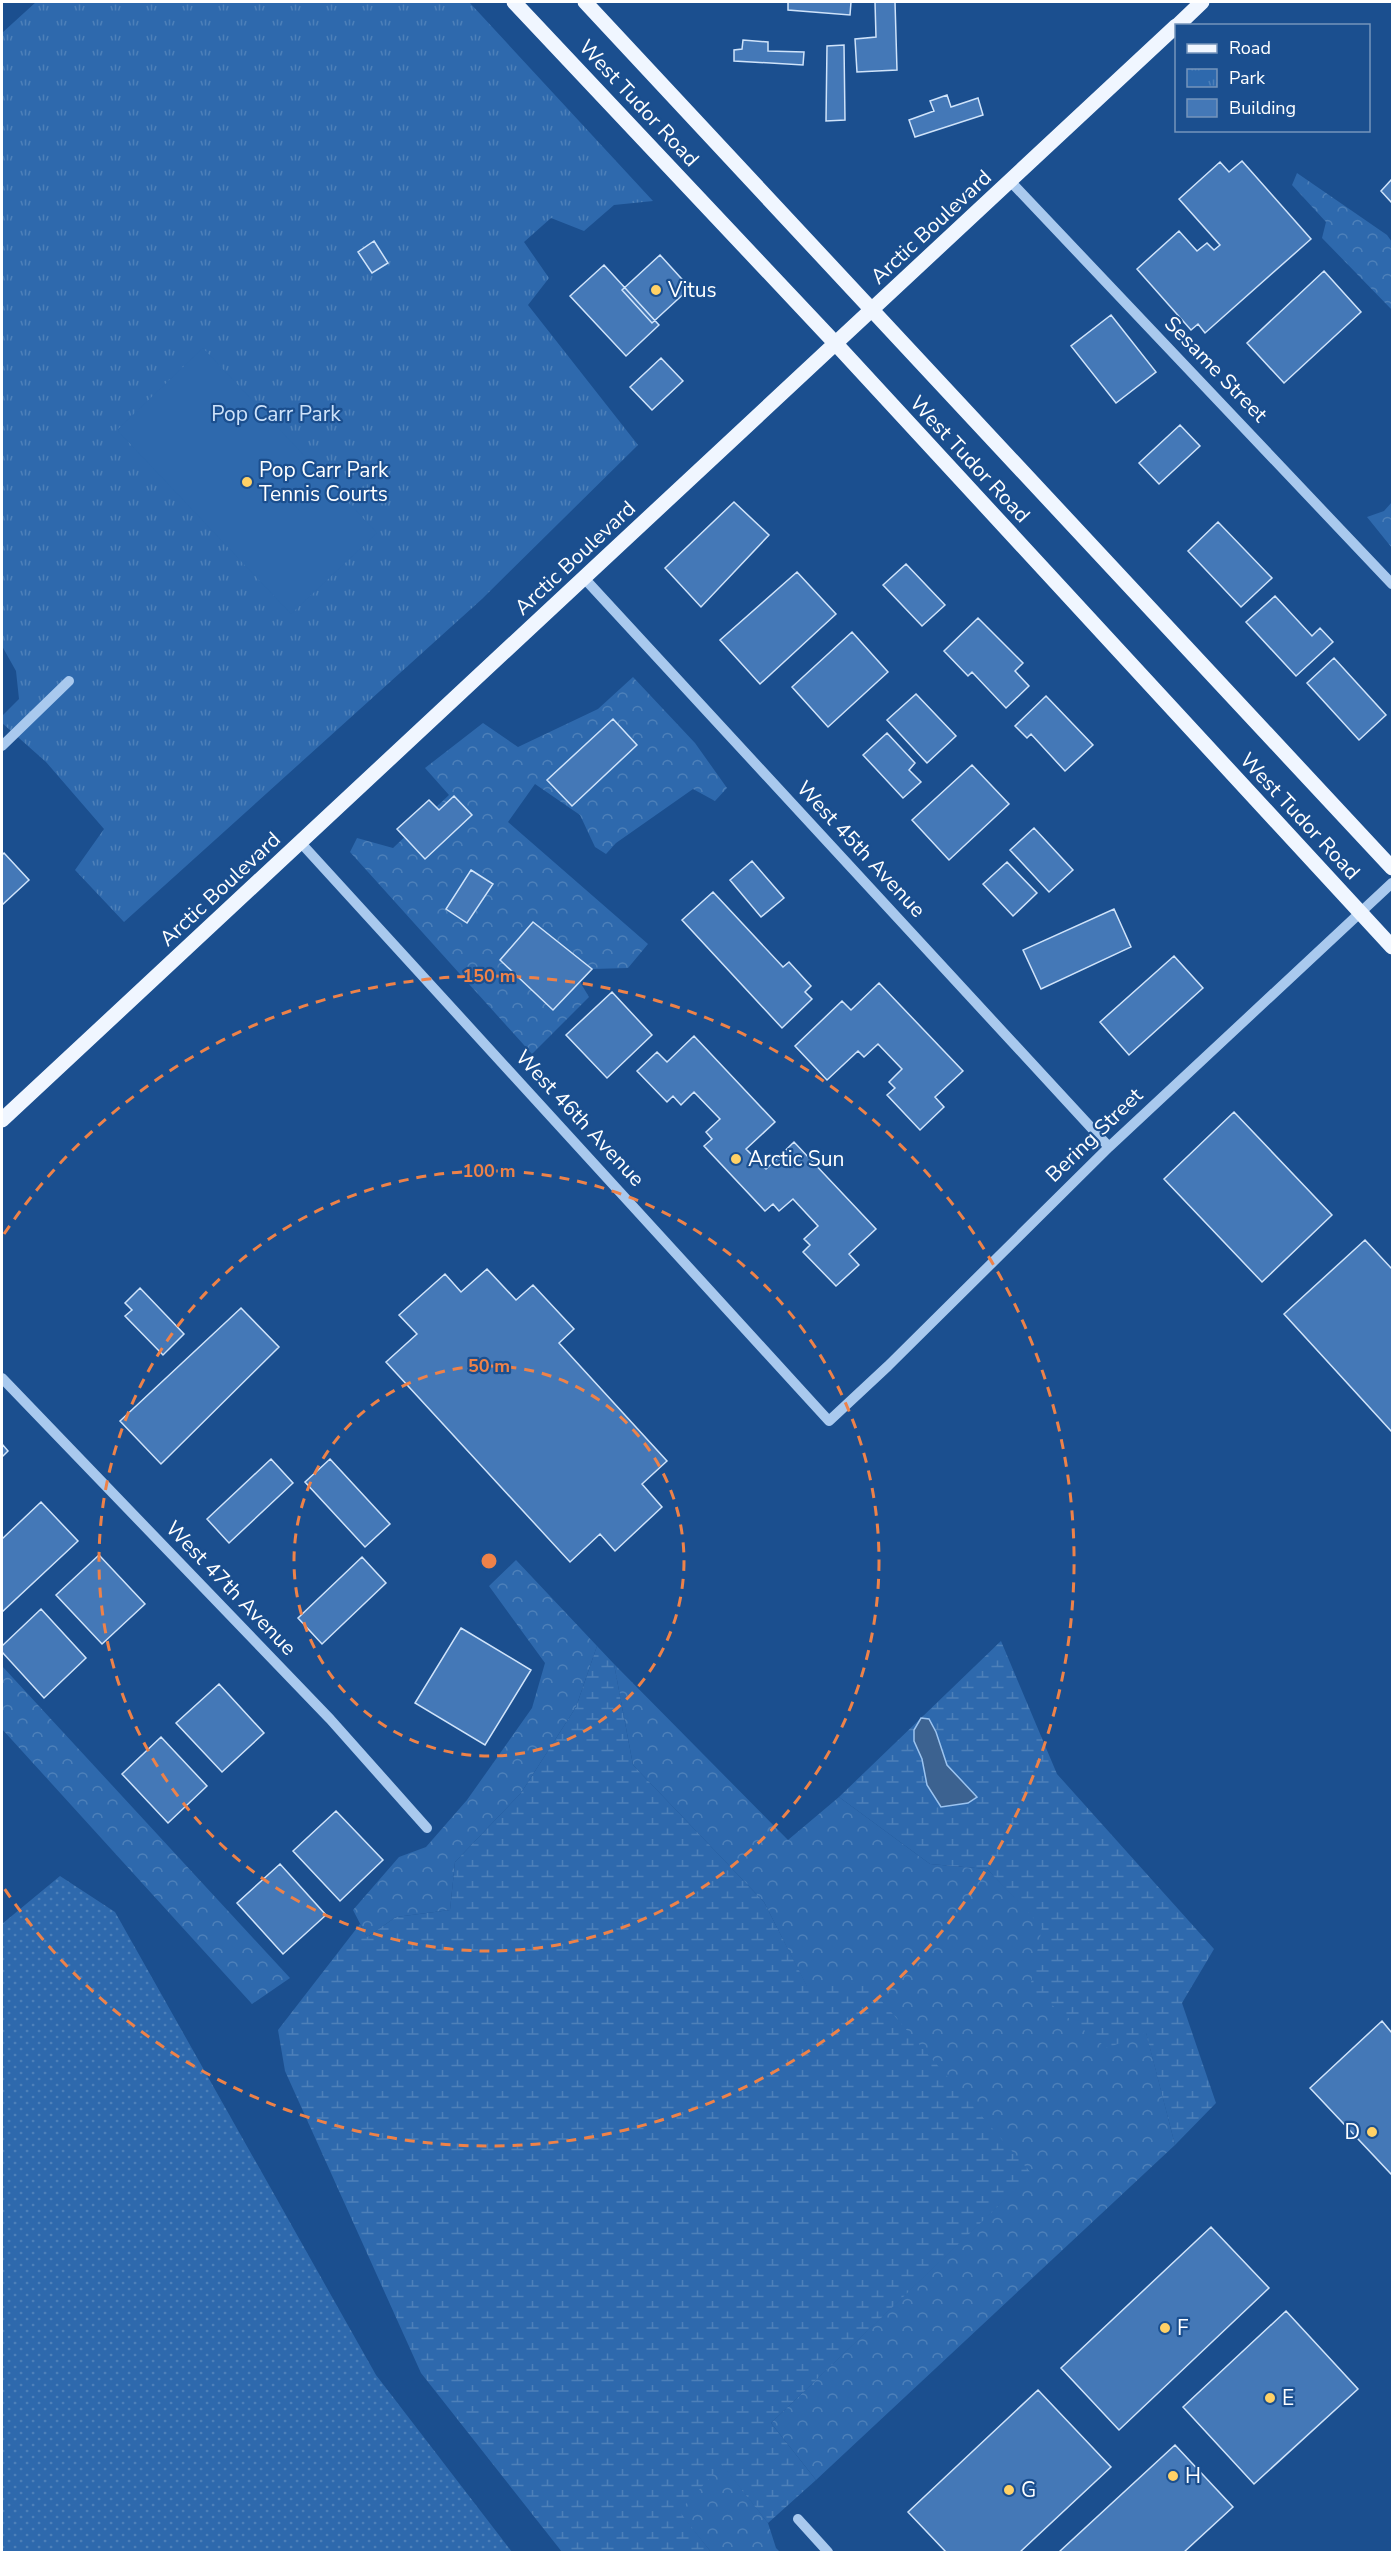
<svg xmlns="http://www.w3.org/2000/svg" width="1394" height="2554" font-family="'Nunito Sans',sans-serif">
<style>
.grass{fill:url(#grass-dots)}
.forest{fill:url(#forest-crowns)}
.wetland{fill:url(#wetland-marsh)}
.park{fill:url(#park-tufts)}
.garden{fill:#2e69ad}
.water{fill:#3c6290;stroke:#9cc4f0;stroke-width:1.5}
.building{fill:#4478b7;stroke:#cfe3fa;stroke-width:1.5}
.lines{fill:none;stroke-linecap:round;stroke-linejoin:round}
.minor{stroke:#a9c9ee;stroke-width:10}
.major{stroke:#f0f6ff;stroke-width:15}
.ring{fill:none;stroke:#ee8249;stroke-width:3;stroke-dasharray:10 8}
.poi-dot{fill:#ffd166;stroke:#1b4f8f;stroke-width:2}
.labels{text-anchor:middle;stroke-width:4.5;stroke-linejoin:round;paint-order:stroke}
.street-label{font-size:21px;fill:#fff;stroke:#1b4f8f}
.poi-label{font-size:21px;fill:#fff;stroke:#1b4f8f;text-anchor:start}
.park-label{font-size:21px;fill:#cfe3fa;stroke:#1b4f8f}
.centre{fill:#ee8249;stroke:#1b4f8f;stroke-width:3}
.ring-label{font-size:18px;text-anchor:middle;font-weight:bold;fill:#ee8249;stroke:#1b4f8f;stroke-width:4.5;stroke-linejoin:round;paint-order:stroke}
</style>
<defs>
<pattern id="grass-dots" width="8" height="8" patternUnits="userSpaceOnUse" patternTransform="scale(1.5)"><rect width="8" height="8" fill="#2e69ad"/><path d="M2 2h.1M6 6h.1" fill="none" stroke="#4d80b9" stroke-width="1.8" stroke-linecap="round"/></pattern>
<pattern id="forest-crowns" width="20" height="18" patternUnits="userSpaceOnUse" patternTransform="scale(1.5)"><rect width="20" height="18" fill="#2e69ad"/><path d="M2 6a3 3 0 1 1 6 0M12 15a3 3 0 1 1 6 0" fill="none" stroke="#4d80b9"/></pattern>
<pattern id="wetland-marsh" width="20" height="14" patternUnits="userSpaceOnUse" patternTransform="scale(1.5)"><rect width="20" height="14" fill="#2e69ad"/><path d="M1 5h8M5 5V1M11 12h8M15 12V8" fill="none" stroke="#4d80b9"/></pattern>
<pattern id="park-tufts" width="24" height="20" patternUnits="userSpaceOnUse" patternTransform="scale(1.5)"><rect width="24" height="20" fill="#2e69ad"/><path d="M3 7l-1-3M5 7V3M7 7l1-3M15 17l-1-3M17 17v-4M19 17l1-3" fill="none" stroke="#4d80b9"/></pattern>
</defs>
<rect width="100%" height="100%" fill="#1b4f8f"/>
<path class="grass" d="M 60,1876 L 115,1912 L 376,2375 L 512,2552 L 2,2552 L 2,1924 Z"/>
<path class="forest" d="M 1297,173 L 1387,235 L 1392,242 L 1392,310 L 1322,238 L 1326,222 L 1292,185 Z
M 1392,502 L 1392,548 L 1367,517 L 1384,511 Z
M 633,677 L 695,743 L 727,788 L 715,801 L 693,789 L 616,843 L 606,854 L 595,847 L 580,815 L 535,784 L 508,822 L 648,944 L 628,968 L 592,969 L 580,982 L 589,997 L 532,1054 L 350,852 L 357,838 L 393,848 L 449,795 L 425,768 L 483,723 L 518,747 L 598,709 Z
M 516,1560 L 597,1646 L 576,1707 L 521,1793 L 455,1862 L 450,1910 L 396,1917 L 367,1937 L 353,1910 L 399,1857 L 426,1847 L 467,1800 L 532,1708 L 545,1663 L 489,1586 Z
M 614,1664 L 788,1840 L 839,1797 L 930,1864 L 987,1869 L 1146,2032 L 1175,2145 L 816,2480 L 771,2423 L 1031,2174 L 807,1987 L 764,1902 L 633,1765 Z
M 2,1666 L 290,1978 L 252,2004 L 2,1729 Z
M 722,2464 L 768,2523 L 776,2548 L 780,2552 L 711,2552 L 678,2511 Z"/>
<path class="wetland" d="M 1001,1641 L 1057,1774 L 1214,1949 L 1182,2003 L 1216,2103 L 1175,2145 L 1146,2033 L 1107,2048 L 1030,1988 L 1042,1927 L 987,1869 L 930,1864 L 839,1797 Z
M 597,1646 L 614,1664 L 633,1765 L 764,1902 L 807,1986 L 865,1982 L 1032,2174 L 771,2423 L 816,2480 L 768,2523 L 722,2465 L 679,2511 L 711,2552 L 562,2552 L 421,2373 L 285,2071 L 278,2030 L 360,1924 L 367,1937 L 396,1917 L 450,1910 L 455,1862 L 521,1793 L 576,1707 Z"/>
<path class="park" d="M 36,2 L 469,2 L 653,201 L 614,205 L 584,231 L 551,218 L 524,242 L 549,278 L 528,305 L 638,445 L 482,599 L 124,922 L 75,870 L 104,829 L 46,762 L 2,723 L 2,716 L 19,699 L 16,671 L 2,646 L 2,33 Z"/>
<path class="garden" d="M 203,348 L 377,533 L 291,614 L 117,430 Z"/>
<path class="water" d="M 921,1718 L 929,1719 L 936,1732 L 947,1765 L 977,1797 L 968,1803 L 941,1807 L 927,1785 L 922,1759 L 914,1741 L 914,1730 Z"/>
<path class="building" d="M 788,2 L 851,2 L 850,15 L 788,10 Z
M 875,2 L 895,2 L 897,70 L 857,72 L 855,39 L 876,37 Z
M 743,40 L 768,42 L 768,51 L 804,52 L 803,65 L 734,61 L 734,50 L 742,49 Z
M 844,45 L 845,120 L 826,121 L 827,46 Z
M 947,95 L 951,107 L 978,98 L 983,115 L 915,137 L 909,120 L 934,111 L 930,101 Z
M 1242,161 L 1311,239 L 1205,333 L 1198,324 L 1191,330 L 1137,269 L 1179,231 L 1197,251 L 1207,243 L 1214,250 L 1220,245 L 1179,199 L 1220,162 L 1229,172 Z
M 1392,179 L 1392,203 L 1381,191 Z
M 374,241 L 388,263 L 372,273 L 358,252 Z
M 660,255 L 690,288 L 652,323 L 622,290 Z
M 604,265 L 659,325 L 626,356 L 570,296 Z
M 1324,271 L 1361,312 L 1284,383 L 1247,343 Z
M 1111,315 L 1156,372 L 1116,403 L 1071,346 Z
M 661,358 L 683,381 L 652,410 L 630,387 Z
M 1180,425 L 1200,446 L 1159,484 L 1139,463 Z
M 734,502 L 769,535 L 701,607 L 665,568 Z
M 1218,522 L 1272,578 L 1241,607 L 1188,551 Z
M 906,564 L 945,605 L 922,626 L 883,585 Z
M 797,572 L 836,614 L 760,684 L 720,640 Z
M 1275,596 L 1312,636 L 1320,628 L 1333,642 L 1296,676 L 1246,622 Z
M 978,618 L 1023,663 L 1015,671 L 1029,686 L 1006,708 L 972,672 L 968,676 L 944,651 Z
M 852,632 L 888,672 L 828,727 L 792,687 Z
M 1334,658 L 1386,715 L 1359,740 L 1307,683 Z
M 916,694 L 956,736 L 927,763 L 887,720 Z
M 1046,696 L 1093,745 L 1065,771 L 1031,734 L 1027,738 L 1015,726 Z
M 613,719 L 637,745 L 572,806 L 547,780 Z
M 887,733 L 915,763 L 909,770 L 921,782 L 903,798 L 863,755 Z
M 972,765 L 1009,804 L 949,860 L 912,820 Z
M 454,796 L 472,815 L 425,859 L 397,829 L 429,800 L 439,810 Z
M 1034,828 L 1073,870 L 1049,892 L 1010,850 Z
M 4,853 L 29,880 L 2,905 L 2,855 Z
M 752,861 L 784,898 L 761,917 L 730,880 Z
M 1007,862 L 1037,893 L 1013,916 L 983,884 Z
M 471,870 L 493,884 L 467,923 L 446,909 Z
M 713,892 L 783,967 L 789,962 L 811,986 L 805,992 L 812,999 L 782,1028 L 682,920 Z
M 1114,909 L 1131,947 L 1041,989 L 1023,950 Z
M 533,922 L 592,969 L 553,1010 L 500,960 Z
M 1174,956 L 1203,988 L 1129,1055 L 1100,1022 Z
M 879,983 L 963,1071 L 935,1097 L 944,1107 L 920,1130 L 887,1095 L 895,1088 L 889,1082 L 902,1069 L 878,1044 L 864,1057 L 858,1051 L 827,1080 L 795,1046 L 842,1001 L 851,1010 Z
M 612,992 L 652,1035 L 607,1078 L 566,1035 Z
M 694,1036 L 775,1122 L 746,1149 L 766,1169 L 794,1142 L 876,1229 L 849,1254 L 859,1265 L 836,1286 L 803,1252 L 810,1245 L 804,1239 L 818,1226 L 793,1199 L 779,1211 L 773,1204 L 765,1211 L 704,1146 L 712,1139 L 706,1132 L 720,1119 L 694,1092 L 681,1105 L 673,1096 L 667,1102 L 637,1071 L 657,1052 L 667,1062 Z
M 1234,1112 L 1332,1215 L 1262,1282 L 1164,1179 Z
M 1365,1240 L 1392,1269 L 1392,1432 L 1284,1314 Z
M 487,1269 L 516,1300 L 533,1285 L 574,1329 L 559,1343 L 667,1461 L 642,1484 L 662,1507 L 615,1551 L 600,1534 L 570,1562 L 386,1362 L 417,1334 L 399,1315 L 445,1274 L 461,1292 Z
M 140,1288 L 184,1334 L 163,1355 L 125,1316 L 132,1310 L 125,1303 Z
M 241,1308 L 279,1347 L 161,1464 L 120,1421 Z
M 2,1444 L 8,1451 L 2,1457 Z
M 271,1459 L 293,1483 L 229,1543 L 207,1519 Z
M 330,1459 L 390,1524 L 365,1547 L 305,1482 Z
M 41,1502 L 78,1541 L 2,1612 L 2,1539 Z
M 99,1555 L 145,1604 L 102,1644 L 56,1595 Z
M 362,1557 L 386,1583 L 322,1644 L 298,1618 Z
M 41,1609 L 86,1658 L 44,1698 L 2,1652 L 2,1646 Z
M 461,1628 L 531,1670 L 485,1745 L 415,1703 Z
M 219,1684 L 264,1733 L 222,1772 L 176,1723 Z
M 161,1737 L 207,1786 L 168,1823 L 122,1774 Z
M 336,1811 L 383,1860 L 340,1901 L 293,1851 Z
M 280,1864 L 326,1915 L 283,1954 L 237,1903 Z
M 1382,2021 L 1392,2033 L 1392,2175 L 1310,2088 Z
M 1211,2227 L 1269,2288 L 1119,2430 L 1061,2368 Z
M 1286,2311 L 1358,2389 L 1254,2484 L 1183,2407 Z
M 1038,2390 L 1111,2467 L 1020,2552 L 946,2552 L 908,2512 Z
M 1175,2445 L 1233,2507 L 1184,2552 L 1059,2552 Z"/>
<g class="lines">
<path class="minor" d="M 1011,182 L 1392,584
M 584,578 L 1109,1147
M 2,746 L 69,681
M 301,843 L 829,1421 L 888,1366 L 1109,1147 L 1392,883
M 2,1378 L 330,1719 L 427,1828
M 798,2519 L 828,2552"/>
<path class="major" d="M 514,2 L 836,344 L 1392,947
M 585,2 L 1392,868
M 1177,26 L 1202,2
M 2,1120 L 1176,26"/>
</g>
<g class="ring">
<circle cx="489" cy="1561" r="195"/>
<circle cx="489" cy="1561" r="390"/>
<path d="M4 1234A585 585 0 1 1 4 1888"/>
</g>
<g class="poi-dot">
<circle cx="656" cy="290" r="6"/>
<circle cx="247" cy="482" r="6"/>
<circle cx="736" cy="1159" r="6"/>
<circle cx="1372" cy="2132" r="6"/>
<circle cx="1165" cy="2328" r="6"/>
<circle cx="1270" cy="2398" r="6"/>
<circle cx="1173" cy="2476" r="6"/>
<circle cx="1009" cy="2490" r="6"/>
</g>
<g class="labels">
<g class="street-label">
<text transform="translate(639 103) rotate(47)" y="7">West Tudor Road</text>
<text transform="translate(931 227) rotate(-43)" y="7">Arctic Boulevard</text>
<text transform="translate(1216 369) rotate(46)" y="7">Sesame Street</text>
<text transform="translate(970 459) rotate(47)" y="7">West Tudor Road</text>
<text transform="translate(575 558) rotate(-43)" y="7">Arctic Boulevard</text>
<text transform="translate(1300 816) rotate(47)" y="7">West Tudor Road</text>
<text transform="translate(861 849) rotate(47)" y="7">West 45th Avenue</text>
<text transform="translate(220 889) rotate(-43)" y="7">Arctic Boulevard</text>
<text transform="translate(580 1118) rotate(47)" y="7">West 46th Avenue</text>
<text transform="translate(1094 1135) rotate(-44)" y="7">Bering Street</text>
<text transform="translate(231 1588) rotate(46)" y="7">West 47th Avenue</text>
</g>
<g class="poi-label">
<text x="668" y="297">Vitus</text>
<text x="259" y="477">Pop Carr Park<tspan x="259" dy="24">Tennis Courts</tspan></text>
<text x="748" y="1166">Arctic Sun</text>
<text x="1360" y="2139" text-anchor="end">D</text>
<text x="1177" y="2335">F</text>
<text x="1282" y="2405">E</text>
<text x="1185" y="2483">H</text>
<text x="1021" y="2497">G</text>
</g>
<g class="park-label">
<text x="276" y="421">Pop Carr Park</text>
</g>
</g>
<circle cx="489" cy="1561" r="9" class="centre"/>
<g class="ring-label">
<text x="489" y="982">150 m</text>
<text x="489" y="1177">100 m</text>
<text x="489" y="1372">50 m</text>
</g>
<rect width="1394" height="2554" fill="none" stroke="#ffffff" stroke-width="6"/>
<rect x="1175" y="24" width="195" height="108" fill="#1b4f8f" stroke="#7695bc" stroke-width="1.5"/>
<rect x="1187" y="44" width="30" height="9" fill="#f0f6ff" stroke="#7695bc" stroke-width="1.5"/>
<text x="1229" y="54" font-size="18" fill="#ffffff">Road</text>
<rect x="1187" y="69" width="30" height="18" fill="url(#park-tufts)" stroke="#7695bc" stroke-width="1.5"/>
<text x="1229" y="84" font-size="18" fill="#ffffff">Park</text>
<rect x="1187" y="99" width="30" height="18" fill="#4478b7" stroke="#7695bc" stroke-width="1.5"/>
<text x="1229" y="114" font-size="18" fill="#ffffff">Building</text>
</svg>
